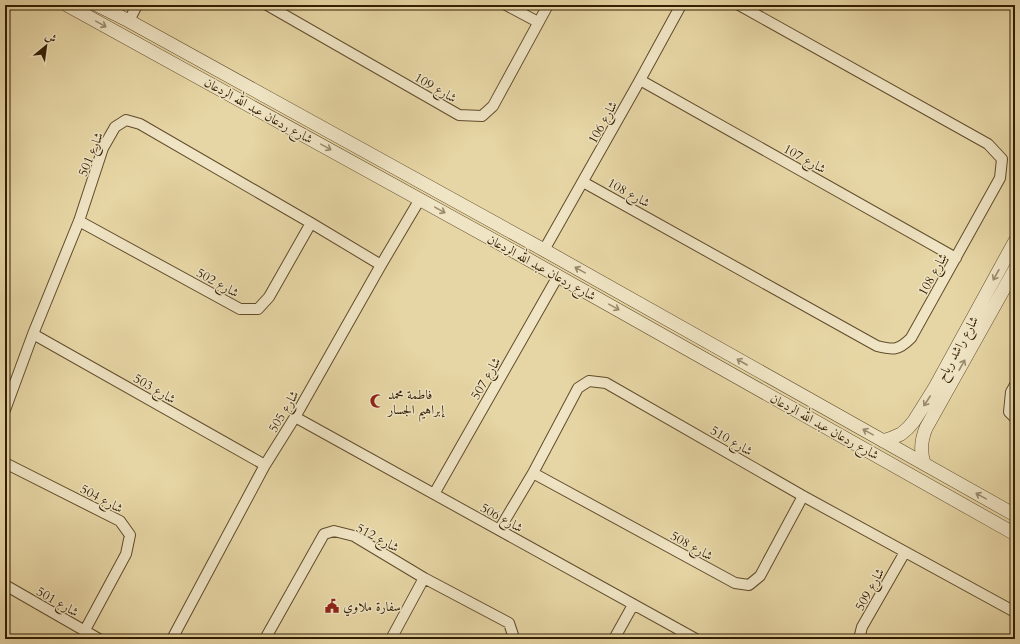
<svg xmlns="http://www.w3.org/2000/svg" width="1020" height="644" font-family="Cardo,Amiri,serif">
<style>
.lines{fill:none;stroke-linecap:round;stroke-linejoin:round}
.minor-casing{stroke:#604c2b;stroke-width:12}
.tertiary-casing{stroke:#604c2b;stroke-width:14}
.minor{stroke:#efe4c4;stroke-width:10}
.tertiary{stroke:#efe4c4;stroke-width:13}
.oneway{stroke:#9a8b6d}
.labels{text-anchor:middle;stroke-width:3;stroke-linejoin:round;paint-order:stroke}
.street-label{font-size:13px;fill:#331e02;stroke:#efe4c4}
.poi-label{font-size:13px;fill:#331e02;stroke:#efe4c4;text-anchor:start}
</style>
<rect width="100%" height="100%" fill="#e7d6a5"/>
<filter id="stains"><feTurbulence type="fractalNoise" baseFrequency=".005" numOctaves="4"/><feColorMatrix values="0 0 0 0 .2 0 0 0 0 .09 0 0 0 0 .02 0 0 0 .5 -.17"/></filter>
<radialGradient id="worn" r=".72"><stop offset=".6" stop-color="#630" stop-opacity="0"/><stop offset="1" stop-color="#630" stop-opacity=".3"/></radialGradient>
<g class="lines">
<defs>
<path id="minor" d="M 267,5 L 459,115 L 482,116 L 493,106 L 548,5
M 506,5 L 538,22
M 129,21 L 137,5
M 640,80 L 956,258
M 583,182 L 877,346 C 893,350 898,351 911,338 L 1000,178 L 1002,159 L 988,144 L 739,5
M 79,221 L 240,309 L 258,309 L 269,297 L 311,223
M 544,250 L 640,80 L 681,5
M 33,334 L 265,465
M 1015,385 L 1011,392 L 1009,412 L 1015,418
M 5,410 L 33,334 L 79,221 L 103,148 L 115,127 L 126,120 L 140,124 L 311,223 L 381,265
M 295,417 L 696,639
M 5,463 L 120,521 L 130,535 L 126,554 L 85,630
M 533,473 L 735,583 L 749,585 L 760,576 L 803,496
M 434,494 L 558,276
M 499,530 L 533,473 L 578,388 L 589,381 L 606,383 L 803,496 L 1015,612
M 5,585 L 99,639
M 172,639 L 265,465 L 295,417 L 381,265 L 420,199
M 265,639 L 324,534 L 334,531 L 354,536 L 424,578 L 509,623 L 513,635 L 513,639
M 391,639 L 424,578
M 614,639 L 633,605
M 859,639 L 862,627 L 905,552"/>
<path id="tertiary" d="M 67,5 L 524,257 L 1015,534
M 97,5 L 129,21 L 544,250 L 1015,515
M 883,441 L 892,438 L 901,434 L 908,428 L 914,421 L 934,389 L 1015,241
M 924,463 C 920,451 921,440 926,428 L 1015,269"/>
</defs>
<use href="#minor" class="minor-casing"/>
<use href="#tertiary" class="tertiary-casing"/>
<use href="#minor" class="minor"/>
<use href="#tertiary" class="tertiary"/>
</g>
<defs><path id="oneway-shaft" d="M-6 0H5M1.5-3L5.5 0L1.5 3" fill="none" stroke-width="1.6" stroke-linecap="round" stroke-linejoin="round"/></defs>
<g class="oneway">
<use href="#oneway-shaft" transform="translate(101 24) rotate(29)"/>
<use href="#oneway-shaft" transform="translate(326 147) rotate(29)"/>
<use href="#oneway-shaft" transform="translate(440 210) rotate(29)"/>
<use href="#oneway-shaft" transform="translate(580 270) rotate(-151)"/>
<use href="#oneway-shaft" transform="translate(996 275) rotate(119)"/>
<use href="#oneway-shaft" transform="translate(614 307) rotate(29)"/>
<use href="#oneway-shaft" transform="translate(742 362) rotate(-150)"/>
<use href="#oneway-shaft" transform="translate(962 365) rotate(-61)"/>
<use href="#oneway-shaft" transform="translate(927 401) rotate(123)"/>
<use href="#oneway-shaft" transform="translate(868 432) rotate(-151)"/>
<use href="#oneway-shaft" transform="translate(981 496) rotate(-151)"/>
</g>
<defs>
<symbol id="mosque-bare" viewBox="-9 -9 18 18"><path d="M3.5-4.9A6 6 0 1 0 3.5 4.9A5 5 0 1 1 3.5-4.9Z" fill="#8f2418" stroke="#efe4c4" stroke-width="2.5" paint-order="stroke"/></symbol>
<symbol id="civic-bare" viewBox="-9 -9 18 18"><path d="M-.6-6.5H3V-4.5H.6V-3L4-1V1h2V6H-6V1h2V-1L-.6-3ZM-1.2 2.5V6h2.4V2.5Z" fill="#8f2418" stroke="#efe4c4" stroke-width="2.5" paint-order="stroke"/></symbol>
</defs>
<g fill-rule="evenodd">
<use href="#mosque-bare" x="367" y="391" width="20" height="20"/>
<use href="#civic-bare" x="322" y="596" width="20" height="20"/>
</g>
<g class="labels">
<g class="street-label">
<text transform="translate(436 87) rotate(30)" y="5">شارع 109</text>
<text transform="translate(259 110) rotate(29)" y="5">شارع ردعان عبد الله الردعان</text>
<text transform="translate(602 122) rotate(-61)" y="5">شارع 106</text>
<text transform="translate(90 154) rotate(-68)" y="5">شارع 501</text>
<text transform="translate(805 158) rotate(29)" y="5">شارع 107</text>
<text transform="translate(629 192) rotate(29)" y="5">شارع 108</text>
<text transform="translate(542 267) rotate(29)" y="5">شارع ردعان عبد الله الردعان</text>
<text transform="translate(932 274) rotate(-61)" y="5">شارع 108</text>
<text transform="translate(218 282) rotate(29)" y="5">شارع 502</text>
<text transform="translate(957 348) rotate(-61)" y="5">شارع راشد رباح</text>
<text transform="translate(485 378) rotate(-60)" y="5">شارع 507</text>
<text transform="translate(155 388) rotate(30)" y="5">شارع 503</text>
<text transform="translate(283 411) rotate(-59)" y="5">شارع 505</text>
<text transform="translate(825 426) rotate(29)" y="5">شارع ردعان عبد الله الردعان</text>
<text transform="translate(732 440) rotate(30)" y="5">شارع 510</text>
<text transform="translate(102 498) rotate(28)" y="5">شارع 504</text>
<text transform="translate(502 517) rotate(29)" y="5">شارع 506</text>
<text transform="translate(378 537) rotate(28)" y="5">شارع 512</text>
<text transform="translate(692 545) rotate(29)" y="5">شارع 508</text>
<text transform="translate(869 589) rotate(-61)" y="5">شارع 509</text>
<text transform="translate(58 601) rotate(30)" y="5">شارع 501</text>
</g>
<g class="poi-label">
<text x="388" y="399">فاطمة محمد<tspan x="388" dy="15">إبراهيم الجسار</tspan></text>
<text x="343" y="611">سفارة ملاوي</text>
</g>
</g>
<rect width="1020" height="644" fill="none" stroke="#e7d6a5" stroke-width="20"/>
<rect x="6" y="6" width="1008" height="632" fill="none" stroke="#331e02" stroke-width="2"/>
<rect x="10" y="10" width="1000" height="624" fill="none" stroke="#331e02"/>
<g transform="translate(46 46) rotate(29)" stroke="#efe4c4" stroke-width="3" paint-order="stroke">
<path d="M0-3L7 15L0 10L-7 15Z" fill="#331e02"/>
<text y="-6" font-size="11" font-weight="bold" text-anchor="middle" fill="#331e02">ش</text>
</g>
<rect width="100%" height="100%" filter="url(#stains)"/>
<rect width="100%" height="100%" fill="url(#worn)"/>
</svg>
